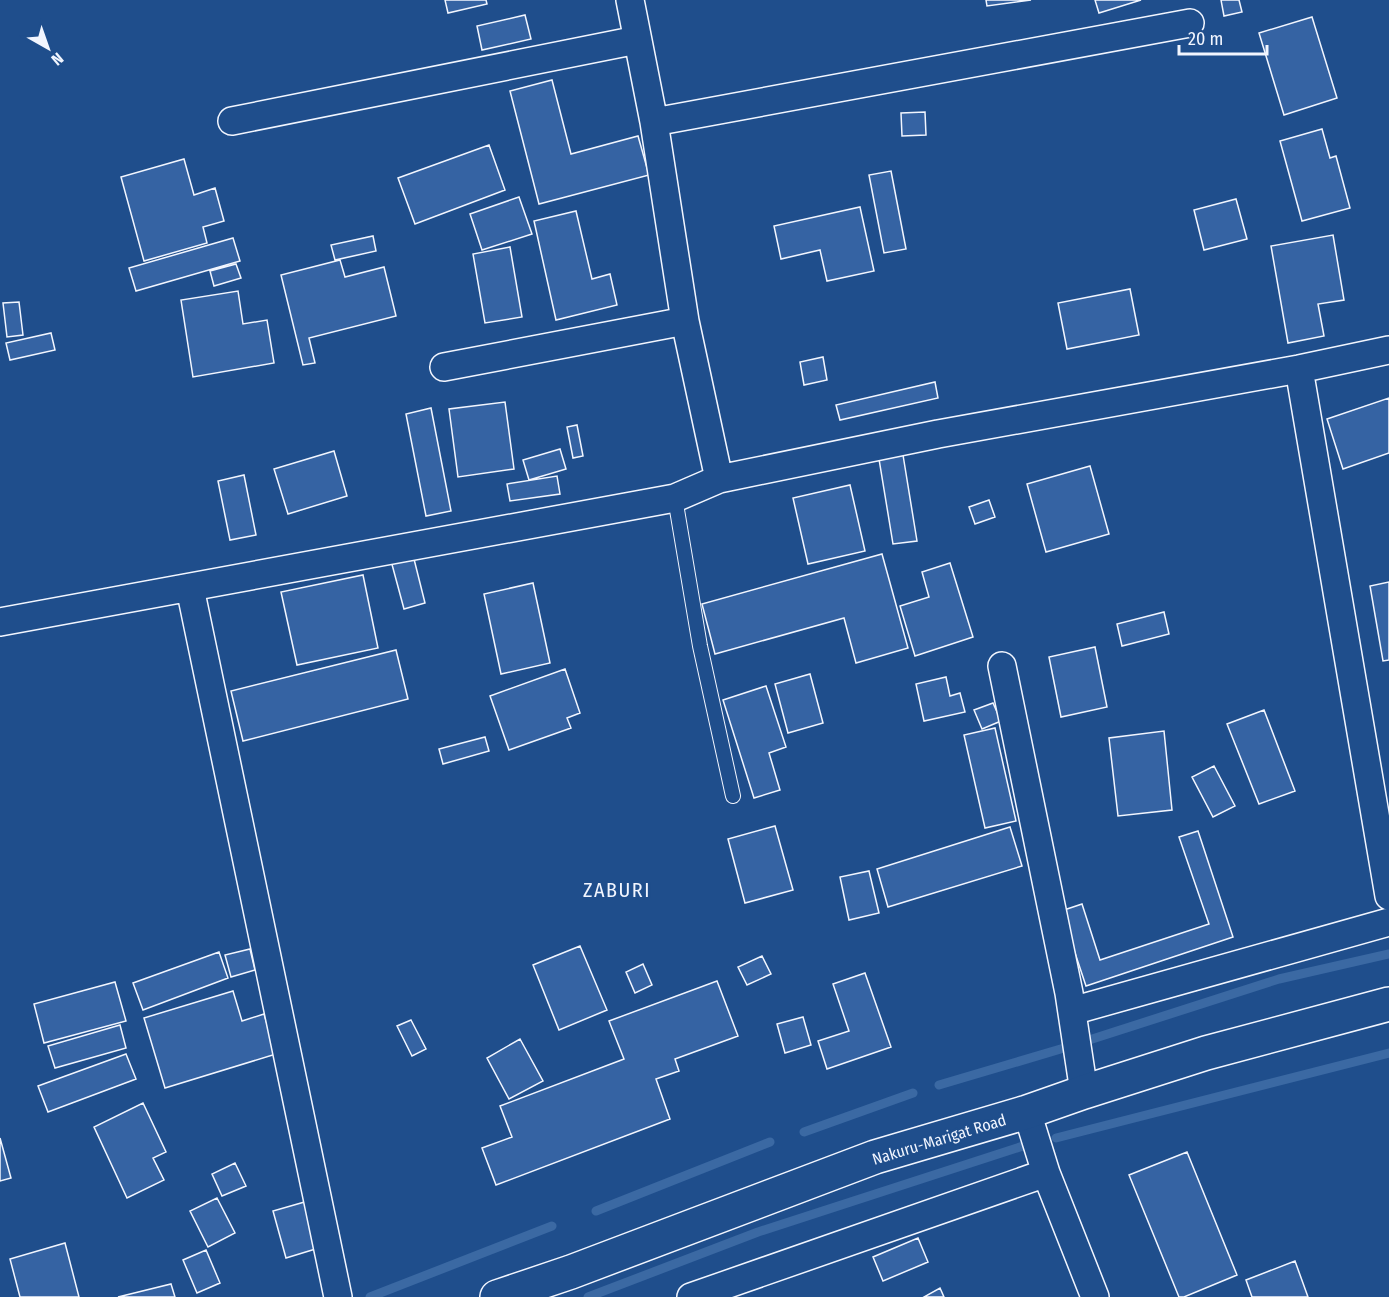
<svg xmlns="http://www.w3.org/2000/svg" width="1389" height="1297" font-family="'Fira Sans Condensed',sans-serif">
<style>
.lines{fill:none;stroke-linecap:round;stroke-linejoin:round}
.stream{stroke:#3b69a3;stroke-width:9}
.building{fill:#3563a3;stroke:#f2f6ff;stroke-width:1.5}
.service-casing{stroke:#f2f6ff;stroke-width:16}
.minor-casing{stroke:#f2f6ff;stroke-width:30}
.primary-casing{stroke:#f2f6ff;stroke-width:36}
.service{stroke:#1f4e8c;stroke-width:14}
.minor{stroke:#1f4e8c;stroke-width:27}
.primary{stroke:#1f4e8c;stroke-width:33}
.labels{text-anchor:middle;stroke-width:4.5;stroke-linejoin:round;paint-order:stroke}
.street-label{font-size:16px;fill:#f2f6ff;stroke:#1f4e8c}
.quarter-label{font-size:20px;letter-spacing:1.5px;fill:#f2f6ff;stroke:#1f4e8c}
</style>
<rect width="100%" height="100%" fill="#1f4e8c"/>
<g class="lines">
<path class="stream" d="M 1086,1041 L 1279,979 L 1389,954
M 939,1085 L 1064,1048
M 804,1132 L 913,1093
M 1056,1138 L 1389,1053
M 596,1211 L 770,1142
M 370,1297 L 552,1226
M 588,1297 L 758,1232 L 1023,1146"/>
</g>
<path class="building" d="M 445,0 L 486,0 L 487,4 L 448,13 Z
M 986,0 L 1031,0 L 987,6 Z
M 1095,0 L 1141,0 L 1099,13 Z
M 1221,0 L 1239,0 L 1242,12 L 1224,16 Z
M 525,15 L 531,39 L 482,50 L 477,26 Z
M 1312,17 L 1337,98 L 1284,115 L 1259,33 Z
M 552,80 L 571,154 L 638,136 L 649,175 L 539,204 L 510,91 Z
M 925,112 L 926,135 L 902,136 L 901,113 Z
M 1322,129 L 1330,158 L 1336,156 L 1350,208 L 1302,221 L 1280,141 Z
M 489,145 L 505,190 L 415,224 L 398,178 Z
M 184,159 L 194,195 L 215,188 L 224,221 L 203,227 L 207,243 L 144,261 L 121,177 Z
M 891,171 L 906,249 L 884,253 L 869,175 Z
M 519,197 L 532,234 L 482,250 L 470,214 Z
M 1236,199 L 1247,239 L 1204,250 L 1194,210 Z
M 860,207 L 874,271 L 827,281 L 820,250 L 781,259 L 774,226 Z
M 576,211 L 592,279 L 610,274 L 617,305 L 556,320 L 534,221 Z
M 1333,235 L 1344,300 L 1318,304 L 1324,336 L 1288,343 L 1271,246 Z
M 373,236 L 376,251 L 335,260 L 331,245 Z
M 233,238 L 240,261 L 136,291 L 129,268 Z
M 510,247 L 522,317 L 485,323 L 473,254 Z
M 340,260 L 345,277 L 384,267 L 396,316 L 309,338 L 315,363 L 303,365 L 281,275 Z
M 236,264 L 241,278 L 214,286 L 210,271 Z
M 1130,289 L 1139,335 L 1067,349 L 1058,303 Z
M 238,291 L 243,324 L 267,320 L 274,363 L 193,377 L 181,300 Z
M 19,302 L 23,335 L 7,337 L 3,303 Z
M 51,333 L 55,350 L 10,360 L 6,343 Z
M 823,357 L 827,380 L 804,385 L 800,362 Z
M 935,382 L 938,398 L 840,420 L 836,405 Z
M 1389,398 L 1389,453 L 1343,469 L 1327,419 Z
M 505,402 L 514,469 L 458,477 L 449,409 Z
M 431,408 L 451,511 L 426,516 L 406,414 Z
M 577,425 L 583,456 L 573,458 L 567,427 Z
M 560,449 L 566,469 L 529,480 L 523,460 Z
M 334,451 L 347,496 L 288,514 L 274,469 Z
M 903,455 L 917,541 L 893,544 L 879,459 Z
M 1090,466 L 1109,534 L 1046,552 L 1027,484 Z
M 244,475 L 256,535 L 230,540 L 218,481 Z
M 557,476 L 560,494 L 510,501 L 507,484 Z
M 850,485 L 865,551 L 808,564 L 793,498 Z
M 989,500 L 995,517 L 975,524 L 969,507 Z
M 412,551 L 425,603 L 404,609 L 390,557 Z
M 882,554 L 908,648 L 856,663 L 844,618 L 715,654 L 702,604 Z
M 950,563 L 973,637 L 915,656 L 900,606 L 929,597 L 922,572 Z
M 363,575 L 378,648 L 297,665 L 281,592 Z
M 1389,582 L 1389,660 L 1383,661 L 1370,586 Z
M 533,583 L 550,663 L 501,674 L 484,594 Z
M 1164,612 L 1169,634 L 1122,646 L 1117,624 Z
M 1095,647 L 1107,707 L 1061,717 L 1049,657 Z
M 396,650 L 408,699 L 243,741 L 231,691 Z
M 565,669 L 580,713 L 567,718 L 571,728 L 509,750 L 490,696 Z
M 810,674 L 823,723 L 788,733 L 775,684 Z
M 946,677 L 950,696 L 960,693 L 965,712 L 924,721 L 916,684 Z
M 766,686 L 786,747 L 769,753 L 780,790 L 754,798 L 723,700 Z
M 993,703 L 1001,721 L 982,729 L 974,710 Z
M 1264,710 L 1295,791 L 1259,804 L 1227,724 Z
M 995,728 L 1016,821 L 985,828 L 964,735 Z
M 1164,731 L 1172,810 L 1118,816 L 1109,738 Z
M 485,737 L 489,751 L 443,764 L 439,749 Z
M 1214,766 L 1235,806 L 1213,817 L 1192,777 Z
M 775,826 L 793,890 L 745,903 L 728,839 Z
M 1010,827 L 1022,866 L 888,907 L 877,869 Z
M 1198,831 L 1233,937 L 1086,986 L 1061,911 L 1082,904 L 1100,960 L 1209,924 L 1179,837 Z
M 869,871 L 879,913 L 849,920 L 840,877 Z
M 580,946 L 607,1010 L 559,1030 L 533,965 Z
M 250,949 L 255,970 L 231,977 L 225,955 Z
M 219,952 L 228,978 L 143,1010 L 133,983 Z
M 762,956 L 771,974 L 747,985 L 738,967 Z
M 643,964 L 652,985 L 635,993 L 626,972 Z
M 865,973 L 891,1047 L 827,1069 L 818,1041 L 849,1031 L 833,984 Z
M 717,981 L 738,1036 L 675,1059 L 679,1071 L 656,1079 L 670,1119 L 496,1185 L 482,1148 L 512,1137 L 500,1106 L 624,1059 L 609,1021 Z
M 115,982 L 126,1021 L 44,1043 L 34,1004 Z
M 233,991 L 242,1021 L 264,1014 L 276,1054 L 165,1088 L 144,1018 Z
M 803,1017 L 811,1045 L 785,1053 L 777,1024 Z
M 411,1020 L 426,1049 L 412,1056 L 397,1026 Z
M 120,1025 L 126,1048 L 55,1068 L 48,1046 Z
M 520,1039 L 543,1081 L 509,1099 L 487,1058 Z
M 126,1054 L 136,1079 L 48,1112 L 38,1086 Z
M 143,1103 L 166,1152 L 153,1158 L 164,1180 L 127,1198 L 94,1127 Z
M 0,1138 L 11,1178 L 0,1181 Z
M 1187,1152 L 1237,1275 L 1184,1297 L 1179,1297 L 1129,1175 Z
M 235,1163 L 246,1186 L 222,1196 L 212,1174 Z
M 217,1198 L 235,1233 L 208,1247 L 190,1211 Z
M 308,1201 L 322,1247 L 286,1258 L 273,1211 Z
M 918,1238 L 928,1262 L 883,1281 L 873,1257 Z
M 65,1243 L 79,1297 L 20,1297 L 10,1259 Z
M 206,1250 L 220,1283 L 197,1293 L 183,1260 Z
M 1295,1261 L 1308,1297 L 1252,1297 L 1246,1280 Z
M 171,1284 L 175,1297 L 118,1297 Z
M 940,1288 L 944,1297 L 924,1297 Z"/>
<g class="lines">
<defs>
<path id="service" d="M 675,498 L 700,646 L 733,796"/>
<path id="minor" d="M 630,0 L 654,122 L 685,321 L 719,479
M 232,121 L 637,40
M 654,122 L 1190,23
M 444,367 L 685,321
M 1299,369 L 1389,896
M 190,588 L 338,1297
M 0,622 L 675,498 L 719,479 L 938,434 L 1299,369 L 1389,350
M 1002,666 L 1069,993 L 1084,1092
M 1072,1011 L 1389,922
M 1027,1112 L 1046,1173 L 1095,1297
M 691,1297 L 1046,1173"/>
<path id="primary" d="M 497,1297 L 571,1272 L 875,1157 L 1027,1112 L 1084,1092 L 1206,1053 L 1389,1004"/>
</defs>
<use href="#service" class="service-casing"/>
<use href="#minor" class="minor-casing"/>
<use href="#primary" class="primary-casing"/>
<use href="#service" class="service"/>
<use href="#minor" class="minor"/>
<use href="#primary" class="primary"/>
</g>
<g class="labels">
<g class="street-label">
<text transform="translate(939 1139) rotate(-17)" y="6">Nakuru-Marigat Road</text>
</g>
<g class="quarter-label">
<text x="617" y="897">ZABURI</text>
</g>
</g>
<g transform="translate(48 48) rotate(140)" stroke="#1f4e8c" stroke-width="4.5" paint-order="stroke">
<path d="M0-4.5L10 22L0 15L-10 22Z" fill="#f2f6ff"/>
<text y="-9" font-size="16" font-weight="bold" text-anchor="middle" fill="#f2f6ff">N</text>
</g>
<path d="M1179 45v9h88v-9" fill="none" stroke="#f2f6ff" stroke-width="3"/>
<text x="1188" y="45" font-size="18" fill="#f2f6ff" stroke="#1f4e8c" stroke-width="4.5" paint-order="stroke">20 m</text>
</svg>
